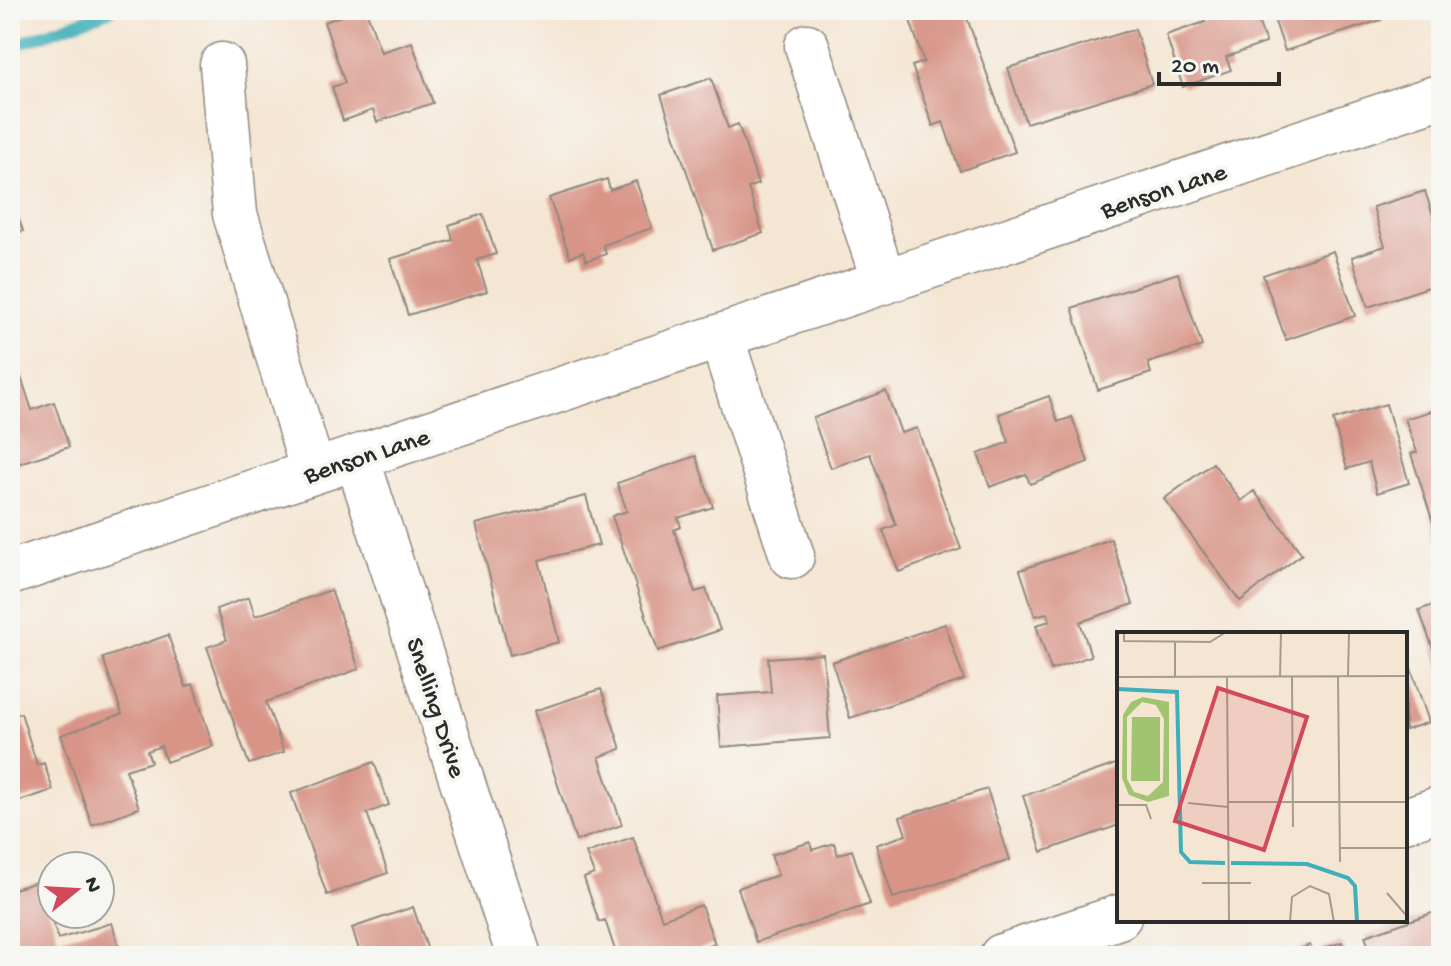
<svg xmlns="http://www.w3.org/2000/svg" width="1451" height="966" font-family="'Gochi Hand',sans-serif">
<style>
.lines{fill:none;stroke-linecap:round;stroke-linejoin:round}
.stream{stroke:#3fafb9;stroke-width:12}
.building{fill:#d89487}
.minor-casing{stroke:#90887f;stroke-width:47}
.minor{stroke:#fff;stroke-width:44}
.labels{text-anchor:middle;stroke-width:8;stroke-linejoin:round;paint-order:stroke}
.street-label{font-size:26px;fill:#2b2b2b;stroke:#f6f6f2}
.inset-river{fill:none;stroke:#3fafb9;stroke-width:4}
.inset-road{fill:none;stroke:#a49b90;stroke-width:2}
.view{fill:#d1495b;fill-opacity:0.15;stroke:#d1495b;stroke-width:4}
.inset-edge{fill:none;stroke:#2b2b2b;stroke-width:4}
</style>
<rect width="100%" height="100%" fill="#f6f6f2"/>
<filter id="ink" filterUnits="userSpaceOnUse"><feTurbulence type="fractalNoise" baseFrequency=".0125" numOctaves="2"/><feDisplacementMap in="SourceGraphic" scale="16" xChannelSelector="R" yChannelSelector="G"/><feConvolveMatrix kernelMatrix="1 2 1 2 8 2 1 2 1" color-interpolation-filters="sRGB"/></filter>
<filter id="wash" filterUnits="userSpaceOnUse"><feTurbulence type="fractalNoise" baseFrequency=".006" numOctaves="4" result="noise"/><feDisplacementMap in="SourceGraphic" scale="32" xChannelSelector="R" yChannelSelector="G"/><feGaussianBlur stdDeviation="1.8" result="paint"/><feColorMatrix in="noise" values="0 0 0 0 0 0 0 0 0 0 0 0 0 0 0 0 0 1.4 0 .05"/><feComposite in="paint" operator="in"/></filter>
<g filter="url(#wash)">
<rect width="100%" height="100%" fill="#f5e6d3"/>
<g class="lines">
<path class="stream" d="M 10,47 L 111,10"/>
</g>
<g id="blocks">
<path class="building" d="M 358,10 L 366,10 L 381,52 L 412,42 L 433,103 L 377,122 L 373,110 L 343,121 L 332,87 L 345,83 L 324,22 Z
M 929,10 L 964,10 L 1015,152 L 960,171 L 943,122 L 933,126 L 912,66 L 924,62 L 909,17 Z
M 1201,10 L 1254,10 L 1266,43 L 1226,57 L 1231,70 L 1183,87 L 1166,35 L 1205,22 Z
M 1271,10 L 1378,10 L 1381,20 L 1285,51 Z
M 1135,29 L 1152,84 L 1026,123 L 1008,68 Z
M 711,78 L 728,128 L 738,124 L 758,184 L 748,188 L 763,233 L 713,250 L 661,95 Z
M 607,179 L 610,190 L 636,181 L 652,228 L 603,245 L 606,254 L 586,261 L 583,252 L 570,257 L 549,198 Z
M 1425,191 L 1441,240 L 1441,283 L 1368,307 L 1352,257 L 1385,246 L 1373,207 Z
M 10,193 L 23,231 L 10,235 Z
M 483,214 L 496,254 L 477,260 L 487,291 L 408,315 L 390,259 L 453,240 L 449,225 Z
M 1333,251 L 1355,316 L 1286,340 L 1263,275 Z
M 1178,273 L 1202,346 L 1148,363 L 1151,373 L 1098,390 L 1072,308 Z
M 13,353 L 32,410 L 54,402 L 69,447 L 14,465 L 10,454 L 10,354 Z
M 886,391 L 901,433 L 917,428 L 961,549 L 899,572 L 883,530 L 896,525 L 870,454 L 831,468 L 813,418 Z
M 1049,396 L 1058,422 L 1072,417 L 1088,462 L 1030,484 L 1026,474 L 990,487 L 978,454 L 1009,442 L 999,414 Z
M 1386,404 L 1409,483 L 1377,493 L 1369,462 L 1347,469 L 1333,420 Z
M 1441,408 L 1441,544 L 1440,544 L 1411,454 L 1417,452 L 1405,419 Z
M 696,456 L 713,507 L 678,518 L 681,527 L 674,530 L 695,592 L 706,589 L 720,630 L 658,651 L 612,516 L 627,511 L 617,483 Z
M 1213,463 L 1241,501 L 1254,491 L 1302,554 L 1240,601 L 1164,499 Z
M 586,496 L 599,545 L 539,560 L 559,642 L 510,655 L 476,524 Z
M 1111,539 L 1133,604 L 1080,622 L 1091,656 L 1051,670 L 1036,625 L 1050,621 L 1047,613 L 1035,616 L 1020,570 Z
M 331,590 L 359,669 L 266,702 L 284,752 L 249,764 L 207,647 L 227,640 L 216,609 L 249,597 L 255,616 Z
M 1441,602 L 1441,671 L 1419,610 Z
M 945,624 L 964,680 L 850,718 L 832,662 Z
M 168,635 L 186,687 L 193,684 L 213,746 L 166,762 L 161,746 L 147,751 L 151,762 L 126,770 L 139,808 L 92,825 L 61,735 L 122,714 L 103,658 Z
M 1405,651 L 1429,722 L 1405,730 Z
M 823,654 L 830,738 L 721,747 L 717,696 L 771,692 L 768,658 Z
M 601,689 L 621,749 L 599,757 L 622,825 L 576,841 L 534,711 Z
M 21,713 L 37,765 L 44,763 L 53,790 L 10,804 L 10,717 Z
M 374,762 L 389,805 L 367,813 L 388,873 L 327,895 L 291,793 Z
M 1119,763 L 1119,825 L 1042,852 L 1023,796 Z
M 987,789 L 1010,860 L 893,898 L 876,845 L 906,835 L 900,817 Z
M 633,837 L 662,919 L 701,905 L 715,944 L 680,956 L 617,956 L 605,920 L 599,922 L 584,878 L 594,874 L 586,853 Z
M 810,842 L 812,850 L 834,843 L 838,855 L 852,850 L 870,904 L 756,942 L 738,888 L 778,875 L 771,855 Z
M 40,881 L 58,939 L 112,923 L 122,956 L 10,956 L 10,890 Z
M 413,907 L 430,956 L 361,956 L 352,928 Z
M 1441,910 L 1441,956 L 1372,956 L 1365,936 Z
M 1342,942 L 1347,956 L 1280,956 L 1310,945 L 1313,952 Z"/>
</g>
</g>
<g filter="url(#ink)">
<use href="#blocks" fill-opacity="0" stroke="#90887f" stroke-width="2"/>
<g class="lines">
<defs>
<path id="minor" d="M 807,46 L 884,282
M 222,65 L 235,214 L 313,471
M 721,336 L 792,556
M 357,458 L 519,956
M 10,573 L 1441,96
M 1405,820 L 1441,808
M 1002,956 L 1119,917"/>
</defs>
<use href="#minor" class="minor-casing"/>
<use href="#minor" class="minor"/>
</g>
</g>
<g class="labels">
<g class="street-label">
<text transform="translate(1163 189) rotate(-18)" y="9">Benson Lane</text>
<text transform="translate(366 454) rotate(-18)" y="9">Benson Lane</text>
<text transform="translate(438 707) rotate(72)" y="9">Snelling Drive</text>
</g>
</g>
<g transform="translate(1117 632)">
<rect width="290" height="290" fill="#f5e6d3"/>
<path d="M 26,65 L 52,70 L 52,164 L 31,170 L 12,163 L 5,146 L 6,83 L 14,70 ZM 25,70 L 39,73 L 47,87 L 46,150 L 31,164 L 17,160 L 10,147 L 10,85 ZM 15,85 L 43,85 L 43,149 L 14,149 Z" fill="#a0c46f" fill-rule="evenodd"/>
<path class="inset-river" d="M 0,57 L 60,60 L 64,220 L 73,230 L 108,231M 114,231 L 190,232 L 231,246 L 238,254 L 240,290"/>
<path class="inset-road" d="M 7,0 L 7,9 L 93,10 L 109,0M 58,9 L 58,45M 221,44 L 223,230M 0,45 L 290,44M 110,45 L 112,290M 163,45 L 164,0M 175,45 L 176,195M 231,45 L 232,0M 111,170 L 290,170M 71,171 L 111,175M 0,173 L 29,173 L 34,187M 223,216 L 290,216M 85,251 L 134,251M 270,261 L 288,282M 173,290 L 175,265 L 193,254 L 212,262 L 217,290"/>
<path class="view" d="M 101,56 L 190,85 L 147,218 L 58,189 Z"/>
<rect width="290" height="290" class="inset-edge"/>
</g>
<rect width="1451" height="966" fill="none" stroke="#f6f6f2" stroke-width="40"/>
<g transform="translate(76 890) rotate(72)"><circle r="38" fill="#f6f6f2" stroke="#a5a5a2" stroke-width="2"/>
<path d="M0-6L14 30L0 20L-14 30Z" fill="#d1495b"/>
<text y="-12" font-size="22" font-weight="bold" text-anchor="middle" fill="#2b2b2b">N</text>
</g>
<path d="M1159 72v12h120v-12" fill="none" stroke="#2b2b2b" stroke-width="4"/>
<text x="1171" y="72" font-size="24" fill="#2b2b2b" stroke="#f6f6f2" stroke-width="6" paint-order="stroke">20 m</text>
</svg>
